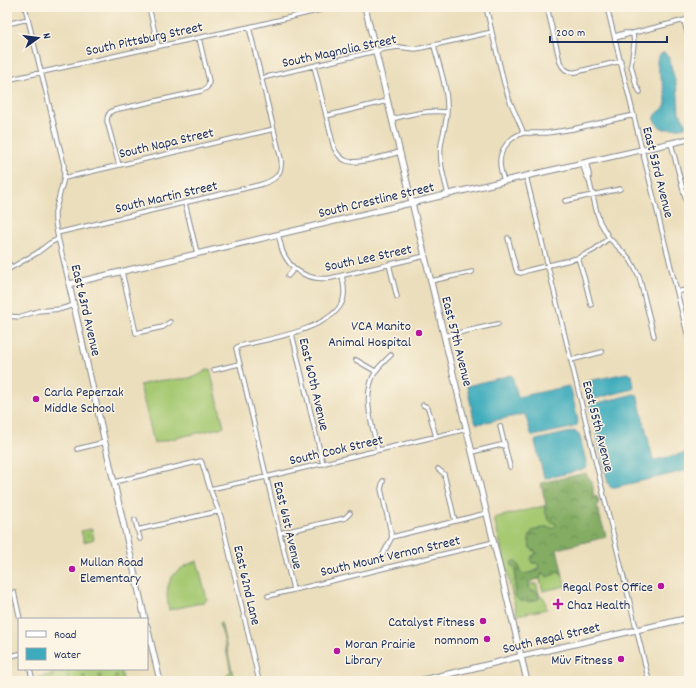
<svg xmlns="http://www.w3.org/2000/svg" width="696" height="688" font-family="Dekko,sans-serif">
<style>
.grass{fill:#a6c972;stroke:#607c68}
.forest{fill:url(#forest-crowns);stroke:#506e61}
.cemetery{fill:url(#cemetery-stones);stroke:#607c68}
.park{fill:url(#park-tufts);stroke:#607c68}
.water{fill:#3eacbc;stroke:#2c6e8d}
.lines{fill:none;stroke-linecap:round;stroke-linejoin:round}
.street-casing{stroke:#83868d;stroke-width:5.5}
.secondary-casing{stroke:#83868d;stroke-width:7}
.street{stroke:#fff;stroke-width:3.5}
.secondary{stroke:#fff;stroke-width:5}
.poi-dot{fill:#b5179e;stroke:#fcf5e5;stroke-width:1.5}
.labels{text-anchor:middle;stroke-width:3;stroke-linejoin:round;paint-order:stroke}
.street-label{font-size:14px;fill:#1b2f5e;stroke:#fcf5e5}
.poi-label{font-size:14px;fill:#1b2f5e;stroke:#fcf5e5;text-anchor:end}
</style>
<defs>
<pattern id="forest-crowns" width="20" height="18" patternUnits="userSpaceOnUse"><rect width="20" height="18" fill="#84ad64"/><path d="M2 6a3 3 0 1 1 6 0M12 15a3 3 0 1 1 6 0" fill="none" stroke="#6b8d56"/></pattern>
<pattern id="cemetery-stones" width="16" height="16" patternUnits="userSpaceOnUse"><rect width="16" height="16" fill="#a6c972"/><path d="M2 7V4a2 2 0 0 1 4 0v3zM10 15v-3a2 2 0 0 1 4 0v3z" fill="#86a461"/></pattern>
<pattern id="park-tufts" width="24" height="20" patternUnits="userSpaceOnUse"><rect width="24" height="20" fill="#a6c972"/><path d="M3 7l-1-3M5 7V3M7 7l1-3M15 17l-1-3M17 17v-4M19 17l1-3" fill="none" stroke="#86a461"/></pattern>
</defs>
<rect width="100%" height="100%" fill="#fcf5e5"/>
<filter id="ink" filterUnits="userSpaceOnUse"><feTurbulence type="fractalNoise" baseFrequency=".025" numOctaves="2"/><feDisplacementMap in="SourceGraphic" scale="8" xChannelSelector="R" yChannelSelector="G"/><feConvolveMatrix kernelMatrix="1 2 1 2 8 2 1 2 1" color-interpolation-filters="sRGB"/></filter>
<filter id="wash" filterUnits="userSpaceOnUse"><feTurbulence type="fractalNoise" baseFrequency=".012" numOctaves="4" result="noise"/><feDisplacementMap in="SourceGraphic" scale="16" xChannelSelector="R" yChannelSelector="G"/><feGaussianBlur stdDeviation="0.9" result="paint"/><feColorMatrix in="noise" values="0 0 0 0 0 0 0 0 0 0 0 0 0 0 0 0 0 1.4 0 .05"/><feComposite in="paint" operator="in"/></filter>
<g filter="url(#wash)">
<rect width="100%" height="100%" fill="#ebdebc"/>
<path class="grass" d="M 210,369 L 224,427 L 154,443 L 140,385 C 148,383 157,380 165,380 C 174,379 184,380 193,377 C 200,376 204,370 210,369 Z
M 544,506 L 547,516 L 555,523 L 556,525 L 553,528 L 545,527 L 532,532 L 529,539 L 530,548 L 536,552 L 532,563 L 537,563 L 539,566 C 536,573 531,573 524,574 L 520,572 L 519,566 L 512,566 L 516,570 C 514,578 516,585 515,593 L 528,602 L 538,599 L 528,588 L 528,584 L 536,584 L 537,586 L 540,597 L 542,597 L 544,598 L 547,609 L 517,615 L 494,518 Z
M 197,561 L 207,599 L 205,602 L 169,610 C 163,583 171,570 197,561 Z
M 557,571 L 560,571 L 561,575 L 563,576 L 565,586 L 543,591 L 540,579 L 542,573 Z
M 221,623 L 233,675 L 232,677 L 215,681 L 209,681 L 225,678 L 227,677 L 228,673 L 231,672 L 223,635 L 219,624 Z"/>
<path class="forest" d="M 586,473 C 587,476 589,477 590,479 C 594,483 593,491 593,496 L 596,496 L 599,500 L 597,508 C 599,512 600,516 601,521 C 603,527 605,531 606,537 L 557,549 L 563,576 L 561,575 L 560,571 L 558,571 L 557,573 L 547,577 L 544,573 L 542,573 L 540,579 L 534,580 L 528,583 L 528,588 L 531,591 L 536,591 L 539,595 L 539,599 C 531,601 519,605 515,595 C 514,593 515,589 515,586 C 515,580 515,576 516,570 L 512,566 L 511,562 L 515,561 L 519,566 L 520,572 L 524,574 L 533,572 L 538,570 L 539,566 L 537,563 L 532,563 L 531,560 L 532,556 L 536,554 L 536,552 L 530,548 L 529,539 L 532,531 L 545,527 L 553,528 L 556,525 L 555,523 C 546,522 547,513 544,506 L 546,505 L 541,483 Z"/>
<path class="cemetery" d="M 73,669 L 121,669 L 123,681 L 37,681 L 36,678 Z"/>
<path class="park" d="M 92,529 L 94,539 L 84,542 L 81,531 Z"/>
<path class="water" d="M 663,53 L 665,53 L 669,58 L 676,84 L 678,95 L 679,112 L 686,123 L 685,127 C 681,128 668,129 664,129 C 661,128 658,125 656,123 C 655,121 654,119 655,117 C 657,110 667,111 666,100 C 665,87 659,75 657,63 C 657,58 658,55 663,53 Z
M 627,373 L 632,375 L 634,387 L 633,389 L 594,399 L 588,397 L 585,385 L 588,381 Z
M 511,375 L 512,376 L 518,397 L 569,386 L 571,389 L 578,421 L 577,425 L 571,428 L 533,436 L 531,434 L 525,414 L 477,424 L 474,420 L 467,386 Z
M 634,394 L 637,395 L 638,398 L 653,459 L 655,460 L 689,452 L 689,470 L 611,488 L 608,483 L 590,408 L 590,405 Z
M 575,431 L 576,433 L 579,435 L 580,437 L 587,466 L 586,469 L 547,478 L 544,477 L 535,442 L 536,440 Z"/>
</g>
<g filter="url(#ink)">
<g class="lines">
<defs>
<path id="street" d="M 25,7 L 64,165 L 64,178 L 55,212 L 55,221 L 57,233 L 69,284
M 149,7 L 158,46
M 486,7 L 504,83 L 509,99 L 522,129 L 523,133 C 510,137 500,149 500,162 C 500,168 502,175 504,181
M 547,7 L 560,62 C 563,70 568,73 576,72 L 621,61
M 607,7 L 689,341
M 684,21 L 689,40
M 7,24 L 28,19
M 633,33 L 634,44 L 631,65 L 636,85 L 640,92
M 615,36 L 625,33 L 630,33
M 615,38 L 633,33 L 689,19
M 434,46 C 439,65 447,86 447,106 C 448,119 443,132 441,145 C 439,162 444,178 448,194
M 314,66 L 334,148 C 337,154 341,159 347,161 C 358,165 388,155 400,152
M 262,78 L 384,49 L 398,47 L 415,49 L 421,48 L 492,32
M 7,80 L 132,52 L 249,27 L 333,7
M 326,116 L 387,101
M 392,119 C 411,114 427,110 447,112
M 523,133 L 547,133 L 573,129 L 634,115
M 671,143 L 689,213
M 586,162 L 589,174 L 589,180 L 597,213 L 600,222 L 609,238 L 627,256 L 631,261 L 639,276 L 654,336
M 582,163 L 586,175 L 589,180
M 119,165 L 107,121 C 107,115 109,112 114,110 L 201,91 C 206,89 209,87 209,81 L 199,38
M 526,176 L 649,681
M 64,178 L 274,129
M 565,201 L 620,189
M 185,203 L 197,253
M 57,233 L 259,185 C 273,181 283,176 281,159 L 249,27
M 278,235 C 280,240 281,245 282,250 C 290,271 309,281 331,278 L 425,256
M 508,238 L 516,269 L 517,272 L 521,273 L 529,270 L 578,258 L 594,250 L 609,238
M 578,258 L 584,277 L 591,305
M 7,260 L 11,267
M 389,264 L 397,297
M 7,270 L 37,253 L 50,243 L 58,239
M 122,272 L 136,333 L 163,327 L 170,322
M 288,276 L 294,269
M 431,281 L 472,272
M 677,292 L 689,289
M 7,316 L 19,317 L 38,311 L 61,309 L 74,305
M 292,334 L 323,464
M 444,336 L 498,324
M 356,360 L 375,371
M 571,360 L 602,352
M 214,370 L 239,364
M 423,405 L 427,407 L 429,411 L 436,437
M 500,426 L 510,467
M 77,449 L 105,442
M 378,450 C 372,426 361,394 376,371 C 380,365 386,360 391,355
M 472,452 L 505,444
M 438,469 L 444,474 L 455,521
M 383,481 L 381,489 L 392,537
M 114,482 L 201,461 L 202,463 L 210,489 L 221,517 L 259,681
M 210,489 L 266,477 L 467,429
M 135,520 L 140,539
M 137,530 L 219,511
M 280,533 L 345,518 L 350,513
M 382,556 L 392,537 L 487,513
M 293,589 L 236,348 L 239,346 C 265,340 334,329 343,300 C 346,292 343,283 342,275
M 14,592 L 20,619
M 268,596 L 494,542
M 7,657 L 19,654
M 30,669 L 33,681"/>
<path id="secondary" d="M 365,7 L 527,681
M 145,619 L 69,284 L 504,181 L 689,139
M 147,626 L 160,681
M 418,681 L 474,668 L 522,656 L 689,618"/>
</defs>
<use href="#street" class="street-casing"/>
<use href="#secondary" class="secondary-casing"/>
<use href="#street" class="street"/>
<use href="#secondary" class="secondary"/>
</g>
</g>
<g class="poi-dot">
<circle cx="419" cy="333" r="4"/>
<circle cx="36" cy="399" r="4"/>
<circle cx="72" cy="569" r="4"/>
<circle cx="661" cy="586" r="4"/>
<path d="M556 598h4v4h4v4h-4v4h-4v-4h-4v-4h4z"/>
<circle cx="483" cy="621" r="4"/>
<circle cx="487" cy="639" r="4"/>
<circle cx="337" cy="651" r="4"/>
<circle cx="621" cy="659" r="4"/>
</g>
<g class="labels">
<g class="street-label">
<text transform="translate(144 38) rotate(-12)" y="5">South Pittsburg Street</text>
<text transform="translate(339 50) rotate(-12)" y="5">South Magnolia Street</text>
<text transform="translate(166 142) rotate(-13)" y="5">South Napa Street</text>
<text transform="translate(659 172) rotate(76)" y="5">East 53rd Avenue</text>
<text transform="translate(166 196) rotate(-13)" y="5">South Martin Street</text>
<text transform="translate(376 199) rotate(-13)" y="5">South Crestline Street</text>
<text transform="translate(368 257) rotate(-12)" y="5">South Lee Street</text>
<text transform="translate(87 310) rotate(77)" y="5">East 63rd Avenue</text>
<text transform="translate(458 341) rotate(76)" y="5">East 57th Avenue</text>
<text transform="translate(315 384) rotate(77)" y="5">East 60th Avenue</text>
<text transform="translate(599 426) rotate(76)" y="5">East 55th Avenue</text>
<text transform="translate(336 449) rotate(-13)" y="5">South Cook Street</text>
<text transform="translate(289 525) rotate(77)" y="5">East 61st Avenue</text>
<text transform="translate(390 555) rotate(-13)" y="5">South Mount Vernon Street</text>
<text transform="translate(248 585) rotate(77)" y="5">East 62nd Lane</text>
<text transform="translate(551 637) rotate(-13)" y="5">South Regal Street</text>
</g>
<g class="poi-label">
<text x="411" y="330">VCA Manito<tspan x="411" dy="16">Animal Hospital</tspan></text>
<text x="44" y="396" text-anchor="start">Carla Peperzak<tspan x="44" dy="16">Middle School</tspan></text>
<text x="80" y="566" text-anchor="start">Mullan Road<tspan x="80" dy="16">Elementary</tspan></text>
<text x="653" y="591">Regal Post Office</text>
<text x="567" y="609" text-anchor="start">Chaz Health</text>
<text x="475" y="626">Catalyst Fitness</text>
<text x="479" y="644">nomnom</text>
<text x="345" y="648" text-anchor="start">Moran Prairie<tspan x="345" dy="16">Library</tspan></text>
<text x="613" y="664">Müv Fitness</text>
</g>
</g>
<rect width="696" height="688" fill="none" stroke="#fcf5e5" stroke-width="24"/>
<rect x="18" y="618" width="130" height="52" fill="#fcf5e5" stroke="#a2a6af"/>
<rect x="26" y="631" width="20" height="6" fill="#ffffff" stroke="#a2a6af"/>
<text x="54" y="638" font-size="12" fill="#1b2f5e">Road</text>
<rect x="26" y="648" width="20" height="12" fill="#3eacbc" stroke="#a2a6af"/>
<text x="54" y="658" font-size="12" fill="#1b2f5e">Water</text>
<g transform="translate(38 38) rotate(76)" stroke="#fcf5e5" stroke-width="3" paint-order="stroke">
<path d="M0-3L7 15L0 10L-7 15Z" fill="#1b2f5e"/>
<text y="-6" font-size="11" font-weight="bold" text-anchor="middle" fill="#1b2f5e">N</text>
</g>
<path d="M550 36v6h117v-6" fill="none" stroke="#1b2f5e" stroke-width="2"/>
<text x="556" y="36" font-size="12" fill="#1b2f5e" stroke="#fcf5e5" stroke-width="3" paint-order="stroke">200 m</text>
</svg>
